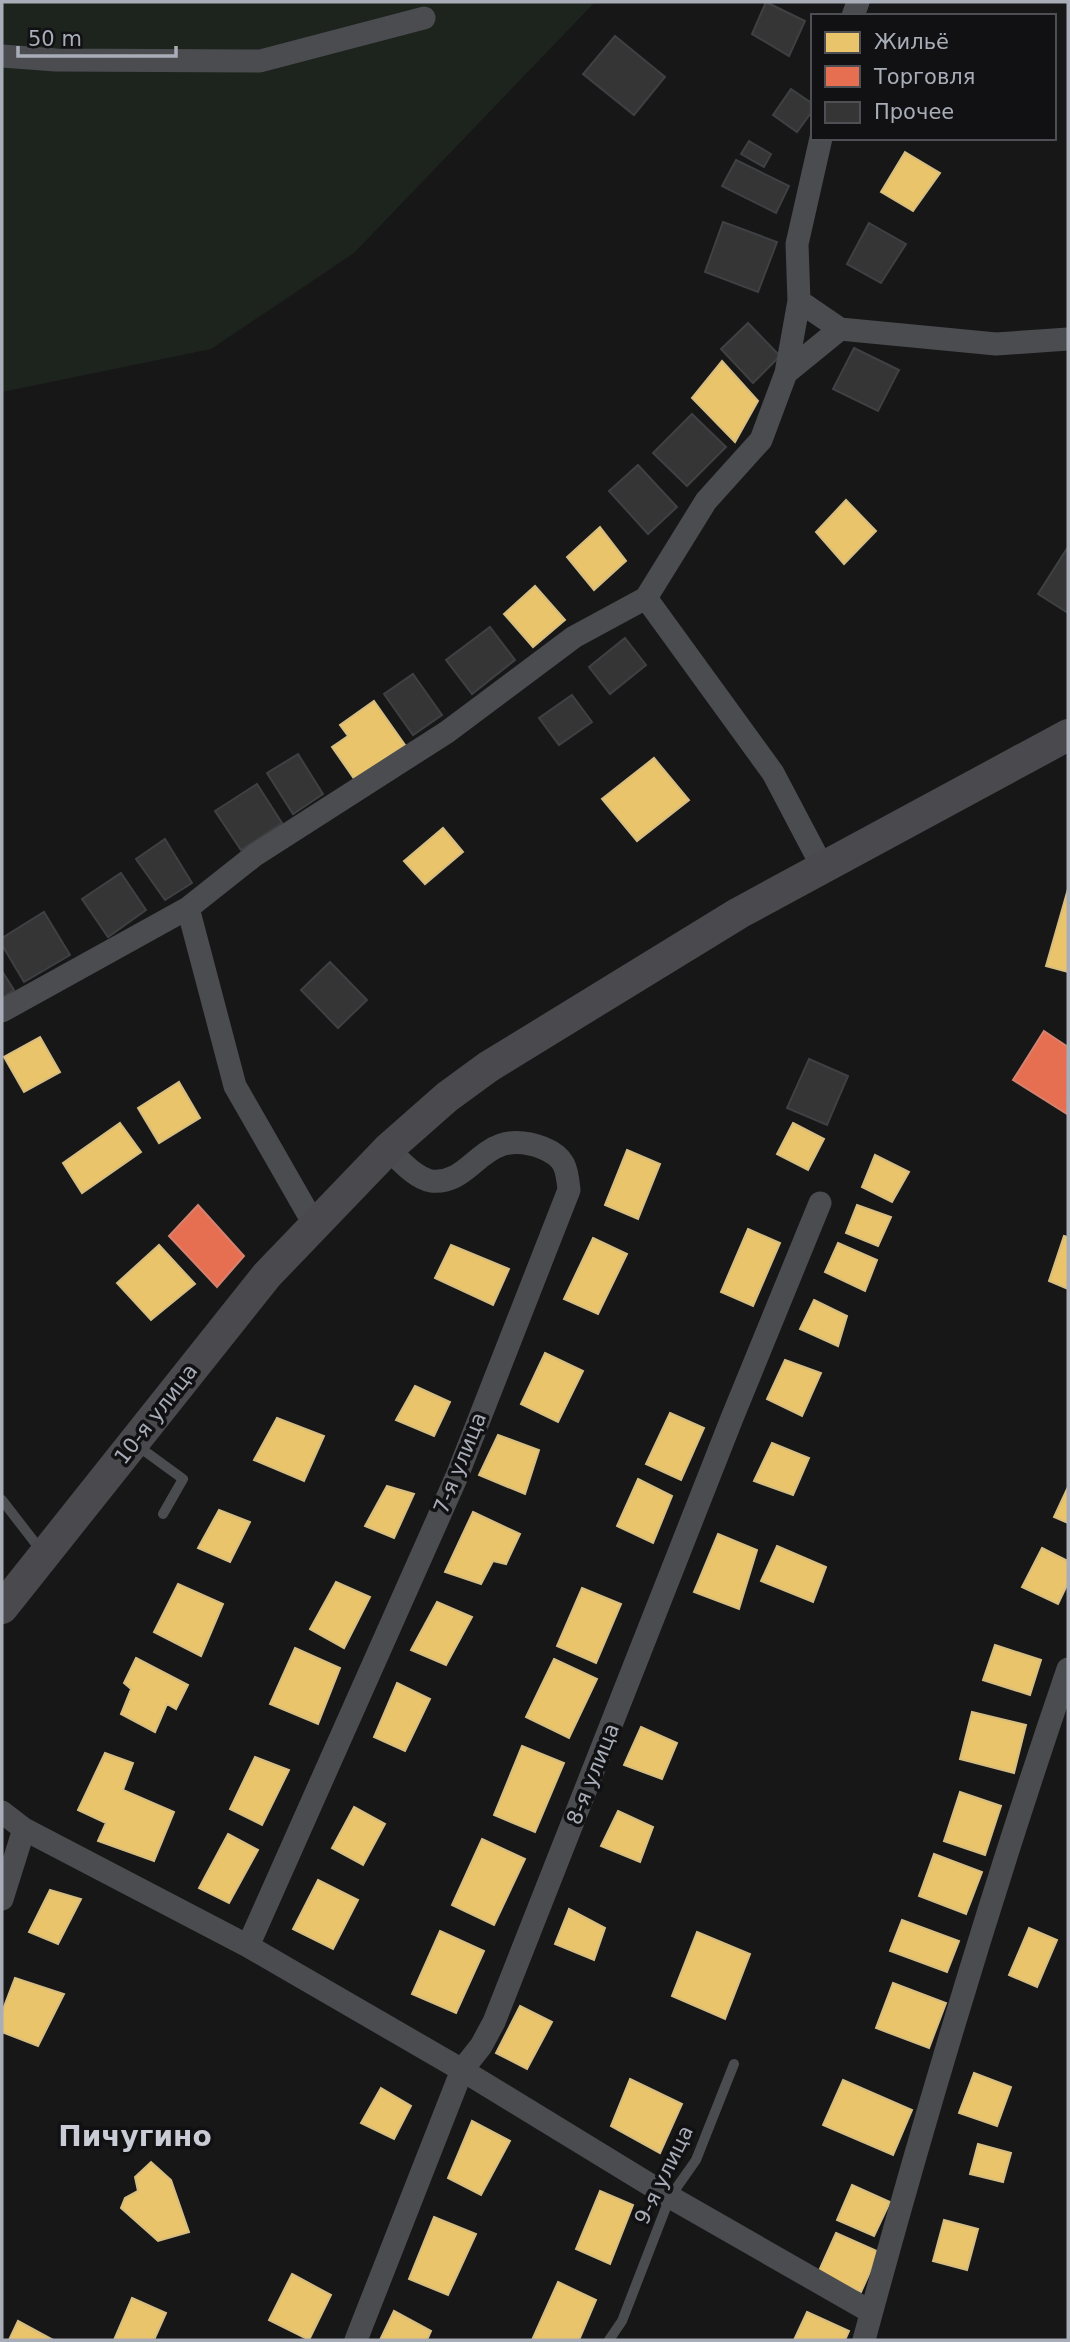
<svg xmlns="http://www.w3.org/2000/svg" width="1070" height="2342" font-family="'DejaVu Sans',sans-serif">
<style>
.green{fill:#1d241e}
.homes{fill:#e9c46a;stroke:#d6bd81;stroke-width:2}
.shops{fill:#e76f51;stroke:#d48270;stroke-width:2}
.building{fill:#353536;stroke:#3f4043;stroke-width:2}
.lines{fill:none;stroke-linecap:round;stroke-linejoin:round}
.lane{stroke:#4b4c50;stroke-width:10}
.street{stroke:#4b4c50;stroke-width:23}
.secondary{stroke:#4a4a4e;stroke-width:32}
.labels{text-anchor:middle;stroke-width:7;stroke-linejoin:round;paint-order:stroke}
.street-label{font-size:21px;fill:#a8adb8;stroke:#111113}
.district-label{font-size:28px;font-weight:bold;fill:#c9ccd4;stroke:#111113}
</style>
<rect width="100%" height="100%" fill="#171717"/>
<path class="green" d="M 2,2 L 595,2 L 354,253 L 211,349 L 2,392 Z"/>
<path class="homes" d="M 905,152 L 940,173 L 913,211 L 881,192 Z
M 722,361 L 758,401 L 735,442 L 692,398 Z
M 846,500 L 876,531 L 844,564 L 816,532 Z
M 600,527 L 626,561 L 594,590 L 567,557 Z
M 535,586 L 565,620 L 533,647 L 504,614 Z
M 374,701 L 405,745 L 355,780 L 332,747 L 348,736 L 340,725 Z
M 654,758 L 689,800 L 637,841 L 602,799 Z
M 443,828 L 463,852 L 425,884 L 404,861 Z
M 1068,889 L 1068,972 L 1046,966 Z
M 40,1037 L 60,1072 L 24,1092 L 4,1057 Z
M 179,1082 L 200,1118 L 159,1143 L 138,1108 Z
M 120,1123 L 141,1152 L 82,1193 L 63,1163 Z
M 793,1123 L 824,1139 L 808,1170 L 777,1154 Z
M 627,1150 L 660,1164 L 638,1219 L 605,1205 Z
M 875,1155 L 909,1172 L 892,1202 L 862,1187 Z
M 857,1205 L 891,1217 L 878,1246 L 846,1233 Z
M 748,1229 L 780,1243 L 753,1306 L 721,1292 Z
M 1064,1236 L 1068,1237 L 1068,1289 L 1049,1281 Z
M 593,1238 L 627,1254 L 598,1314 L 564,1299 Z
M 838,1243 L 877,1260 L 865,1291 L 825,1272 Z
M 159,1245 L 195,1284 L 151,1320 L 117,1283 Z
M 451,1245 L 509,1269 L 493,1305 L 435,1278 Z
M 814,1300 L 847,1316 L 838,1346 L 800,1329 Z
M 545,1353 L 583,1371 L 558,1422 L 521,1404 Z
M 785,1360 L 821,1373 L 802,1416 L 767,1399 Z
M 415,1386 L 450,1402 L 434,1436 L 396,1420 Z
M 670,1413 L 704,1428 L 681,1480 L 646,1464 Z
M 277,1418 L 324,1436 L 304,1481 L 254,1460 Z
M 498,1435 L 539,1450 L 525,1494 L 479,1475 Z
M 772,1443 L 809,1458 L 793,1495 L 754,1481 Z
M 638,1479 L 672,1496 L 653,1543 L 617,1526 Z
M 387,1486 L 414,1494 L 394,1538 L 365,1526 Z
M 1068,1487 L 1068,1523 L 1054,1517 Z
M 219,1510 L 250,1522 L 230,1562 L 198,1548 Z
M 473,1512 L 520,1534 L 506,1564 L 493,1561 L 481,1584 L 445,1572 Z
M 718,1534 L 757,1550 L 739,1609 L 694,1592 Z
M 777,1546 L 826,1567 L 813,1602 L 761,1581 Z
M 1042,1548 L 1068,1561 L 1068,1583 L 1058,1604 L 1022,1587 Z
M 336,1582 L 370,1597 L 344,1648 L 310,1629 Z
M 178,1584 L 223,1604 L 201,1656 L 154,1632 Z
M 582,1588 L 621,1604 L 596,1663 L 557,1646 Z
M 437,1602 L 472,1617 L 446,1665 L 411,1650 Z
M 995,1645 L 1041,1660 L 1030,1695 L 983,1680 Z
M 295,1648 L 340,1668 L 318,1724 L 270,1704 Z
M 136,1658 L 188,1685 L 176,1709 L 167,1704 L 155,1732 L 121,1714 L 131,1689 L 124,1683 Z
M 554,1659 L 597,1679 L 569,1738 L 526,1717 Z
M 397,1683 L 430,1699 L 405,1751 L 374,1737 Z
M 972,1712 L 1026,1725 L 1014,1773 L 960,1759 Z
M 641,1727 L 677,1743 L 662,1779 L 624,1765 Z
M 522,1746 L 564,1763 L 535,1832 L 494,1815 Z
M 105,1753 L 133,1763 L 123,1790 L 174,1812 L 154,1861 L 98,1841 L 106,1823 L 78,1810 Z
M 255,1757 L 289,1770 L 262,1825 L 230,1809 Z
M 960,1792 L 1001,1806 L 985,1855 L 944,1841 Z
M 354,1807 L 385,1824 L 363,1865 L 332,1848 Z
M 618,1811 L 653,1827 L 640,1862 L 601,1846 Z
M 228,1834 L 258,1850 L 229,1903 L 199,1888 Z
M 482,1839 L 525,1859 L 494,1925 L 452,1905 Z
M 934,1854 L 982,1872 L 966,1914 L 919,1896 Z
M 318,1880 L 358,1900 L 333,1949 L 293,1929 Z
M 50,1890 L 81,1899 L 58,1944 L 29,1932 Z
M 569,1909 L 605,1928 L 594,1960 L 555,1944 Z
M 902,1920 L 959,1941 L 947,1972 L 890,1951 Z
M 1029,1928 L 1057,1940 L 1037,1987 L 1009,1975 Z
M 440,1931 L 484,1951 L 456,2013 L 412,1994 Z
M 697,1932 L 750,1954 L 725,2019 L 672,1996 Z
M 15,1978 L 64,1994 L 38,2046 L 2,2032 L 2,2012 Z
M 893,1983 L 946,2003 L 929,2048 L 876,2028 Z
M 520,2006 L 552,2022 L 527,2069 L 496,2053 Z
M 974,2073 L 1011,2087 L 997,2126 L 959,2113 Z
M 630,2079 L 682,2104 L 660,2153 L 611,2126 Z
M 843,2080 L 912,2110 L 893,2155 L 823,2125 Z
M 381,2088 L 411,2106 L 394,2139 L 361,2123 Z
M 472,2121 L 510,2141 L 481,2195 L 448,2178 Z
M 978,2144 L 1011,2153 L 1003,2182 L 970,2174 Z
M 151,2162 L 171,2180 L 189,2232 L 158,2241 L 121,2208 L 125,2198 L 138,2191 L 135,2177 Z
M 852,2185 L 890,2202 L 874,2236 L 837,2220 Z
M 600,2191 L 633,2205 L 610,2264 L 576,2249 Z
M 434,2217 L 476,2234 L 448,2295 L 409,2279 Z
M 944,2220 L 978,2229 L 967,2270 L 933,2261 Z
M 836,2233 L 879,2252 L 861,2292 L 818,2273 Z
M 292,2274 L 331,2295 L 309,2340 L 269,2320 Z
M 558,2282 L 596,2300 L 579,2340 L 532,2340 Z
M 132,2298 L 166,2313 L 154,2340 L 114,2340 Z
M 394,2311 L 431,2331 L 427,2340 L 380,2340 Z
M 807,2312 L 849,2331 L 845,2340 L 794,2340 Z
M 18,2321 L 53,2340 L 9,2340 Z"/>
<path class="shops" d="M 1044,1031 L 1068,1047 L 1067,1114 L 1013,1080 Z
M 198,1205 L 244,1256 L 217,1287 L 169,1236 Z"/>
<path class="building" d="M 766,2 L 805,21 L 789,56 L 752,34 Z
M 615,36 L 665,77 L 634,115 L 583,74 Z
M 791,89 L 813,104 L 813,110 L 797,132 L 773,115 Z
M 749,141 L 771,154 L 764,167 L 741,154 Z
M 736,160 L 789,186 L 776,213 L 722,186 Z
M 723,222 L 777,242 L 758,292 L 705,272 Z
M 869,223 L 906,244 L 881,283 L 847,264 Z
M 748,323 L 780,356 L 753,383 L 721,349 Z
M 854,348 L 899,370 L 878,411 L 833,389 Z
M 692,414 L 726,447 L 687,486 L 653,453 Z
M 638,465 L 677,507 L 648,534 L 609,491 Z
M 1068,547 L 1068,613 L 1038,594 Z
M 490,627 L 515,660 L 472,694 L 446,660 Z
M 625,638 L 646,665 L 610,694 L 589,667 Z
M 413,674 L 442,715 L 413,735 L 384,694 Z
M 572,695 L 592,722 L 559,745 L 539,718 Z
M 298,754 L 323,794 L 293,814 L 267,773 Z
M 257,784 L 282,823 L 241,850 L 215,811 Z
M 165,839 L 192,883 L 165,900 L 136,859 Z
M 121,873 L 146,910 L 108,937 L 82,899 Z
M 44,912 L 70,955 L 24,982 L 2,945 L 2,938 Z
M 330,962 L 367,1000 L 338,1028 L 301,990 Z
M 2,971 L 14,990 L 2,998 Z
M 809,1059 L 848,1076 L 827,1125 L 787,1108 Z"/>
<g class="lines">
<path class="lane" d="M 135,1444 L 183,1479 L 163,1514
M 2,1500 L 43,1553
M 609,2340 L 622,2321 L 670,2197 L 696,2160 L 734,2064"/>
<path class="street" d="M 853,16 L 858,2
M 2,56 L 56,60 L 260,61 L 424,18
M 799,301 L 840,329 L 996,344 L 1068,339
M 786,373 L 840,329
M 646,598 L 773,773 L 823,868
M 2,1011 L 188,908
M 314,1224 L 235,1086 L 188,908 L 255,855 L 447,732 L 574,637 L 646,598 L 706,501 L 761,440 L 786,373 L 799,301 L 797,244 L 821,138
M 2,1812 L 24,1829 L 248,1946 L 462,2070 L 670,2197 L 871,2312
M 2,1899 L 24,1829
M 248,1946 L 457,1476 L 569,1190 C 567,1168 565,1157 543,1148 C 481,1124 475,1186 431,1181 C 415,1178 400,1160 388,1149
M 356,2340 L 462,2070 L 481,2046 L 494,2022 L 732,1418 L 820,1203
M 864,2340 C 925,2114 992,1891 1068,1669"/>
<path class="secondary" d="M 2,1608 L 267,1275 L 388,1149 L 447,1097 L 488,1067 L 739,913 L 1068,735"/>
</g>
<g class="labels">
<g class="street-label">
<text transform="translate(156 1414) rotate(-52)" y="7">10-я улица</text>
<text transform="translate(460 1463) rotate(-68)" y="7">7-я улица</text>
<text transform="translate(593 1774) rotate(-68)" y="7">8-я улица</text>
<text transform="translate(664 2175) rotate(-64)" y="7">9-я улица</text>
</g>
<g class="district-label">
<text x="135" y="2146">Пичугино</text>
</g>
</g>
<rect width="1070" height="2342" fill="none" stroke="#a8adb8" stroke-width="7"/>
<rect x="811" y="14" width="245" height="126" fill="#111113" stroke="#4d4f55" stroke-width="2"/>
<rect x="825" y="32" width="35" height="21" fill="#e9c46a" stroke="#4d4f55" stroke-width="2"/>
<text x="874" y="49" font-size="21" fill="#a8adb8">Жильё</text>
<rect x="825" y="66" width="35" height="21" fill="#e76f51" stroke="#4d4f55" stroke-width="2"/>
<text x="874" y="84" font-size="21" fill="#a8adb8">Торговля</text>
<rect x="825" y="102" width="35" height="21" fill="#353536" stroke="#4d4f55" stroke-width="2"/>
<text x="874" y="119" font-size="21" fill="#a8adb8">Прочее</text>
<path d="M18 46v10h158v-10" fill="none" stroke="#a8adb8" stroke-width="3.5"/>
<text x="28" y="46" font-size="21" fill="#a8adb8" stroke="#111113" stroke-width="5" paint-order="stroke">50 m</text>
</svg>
